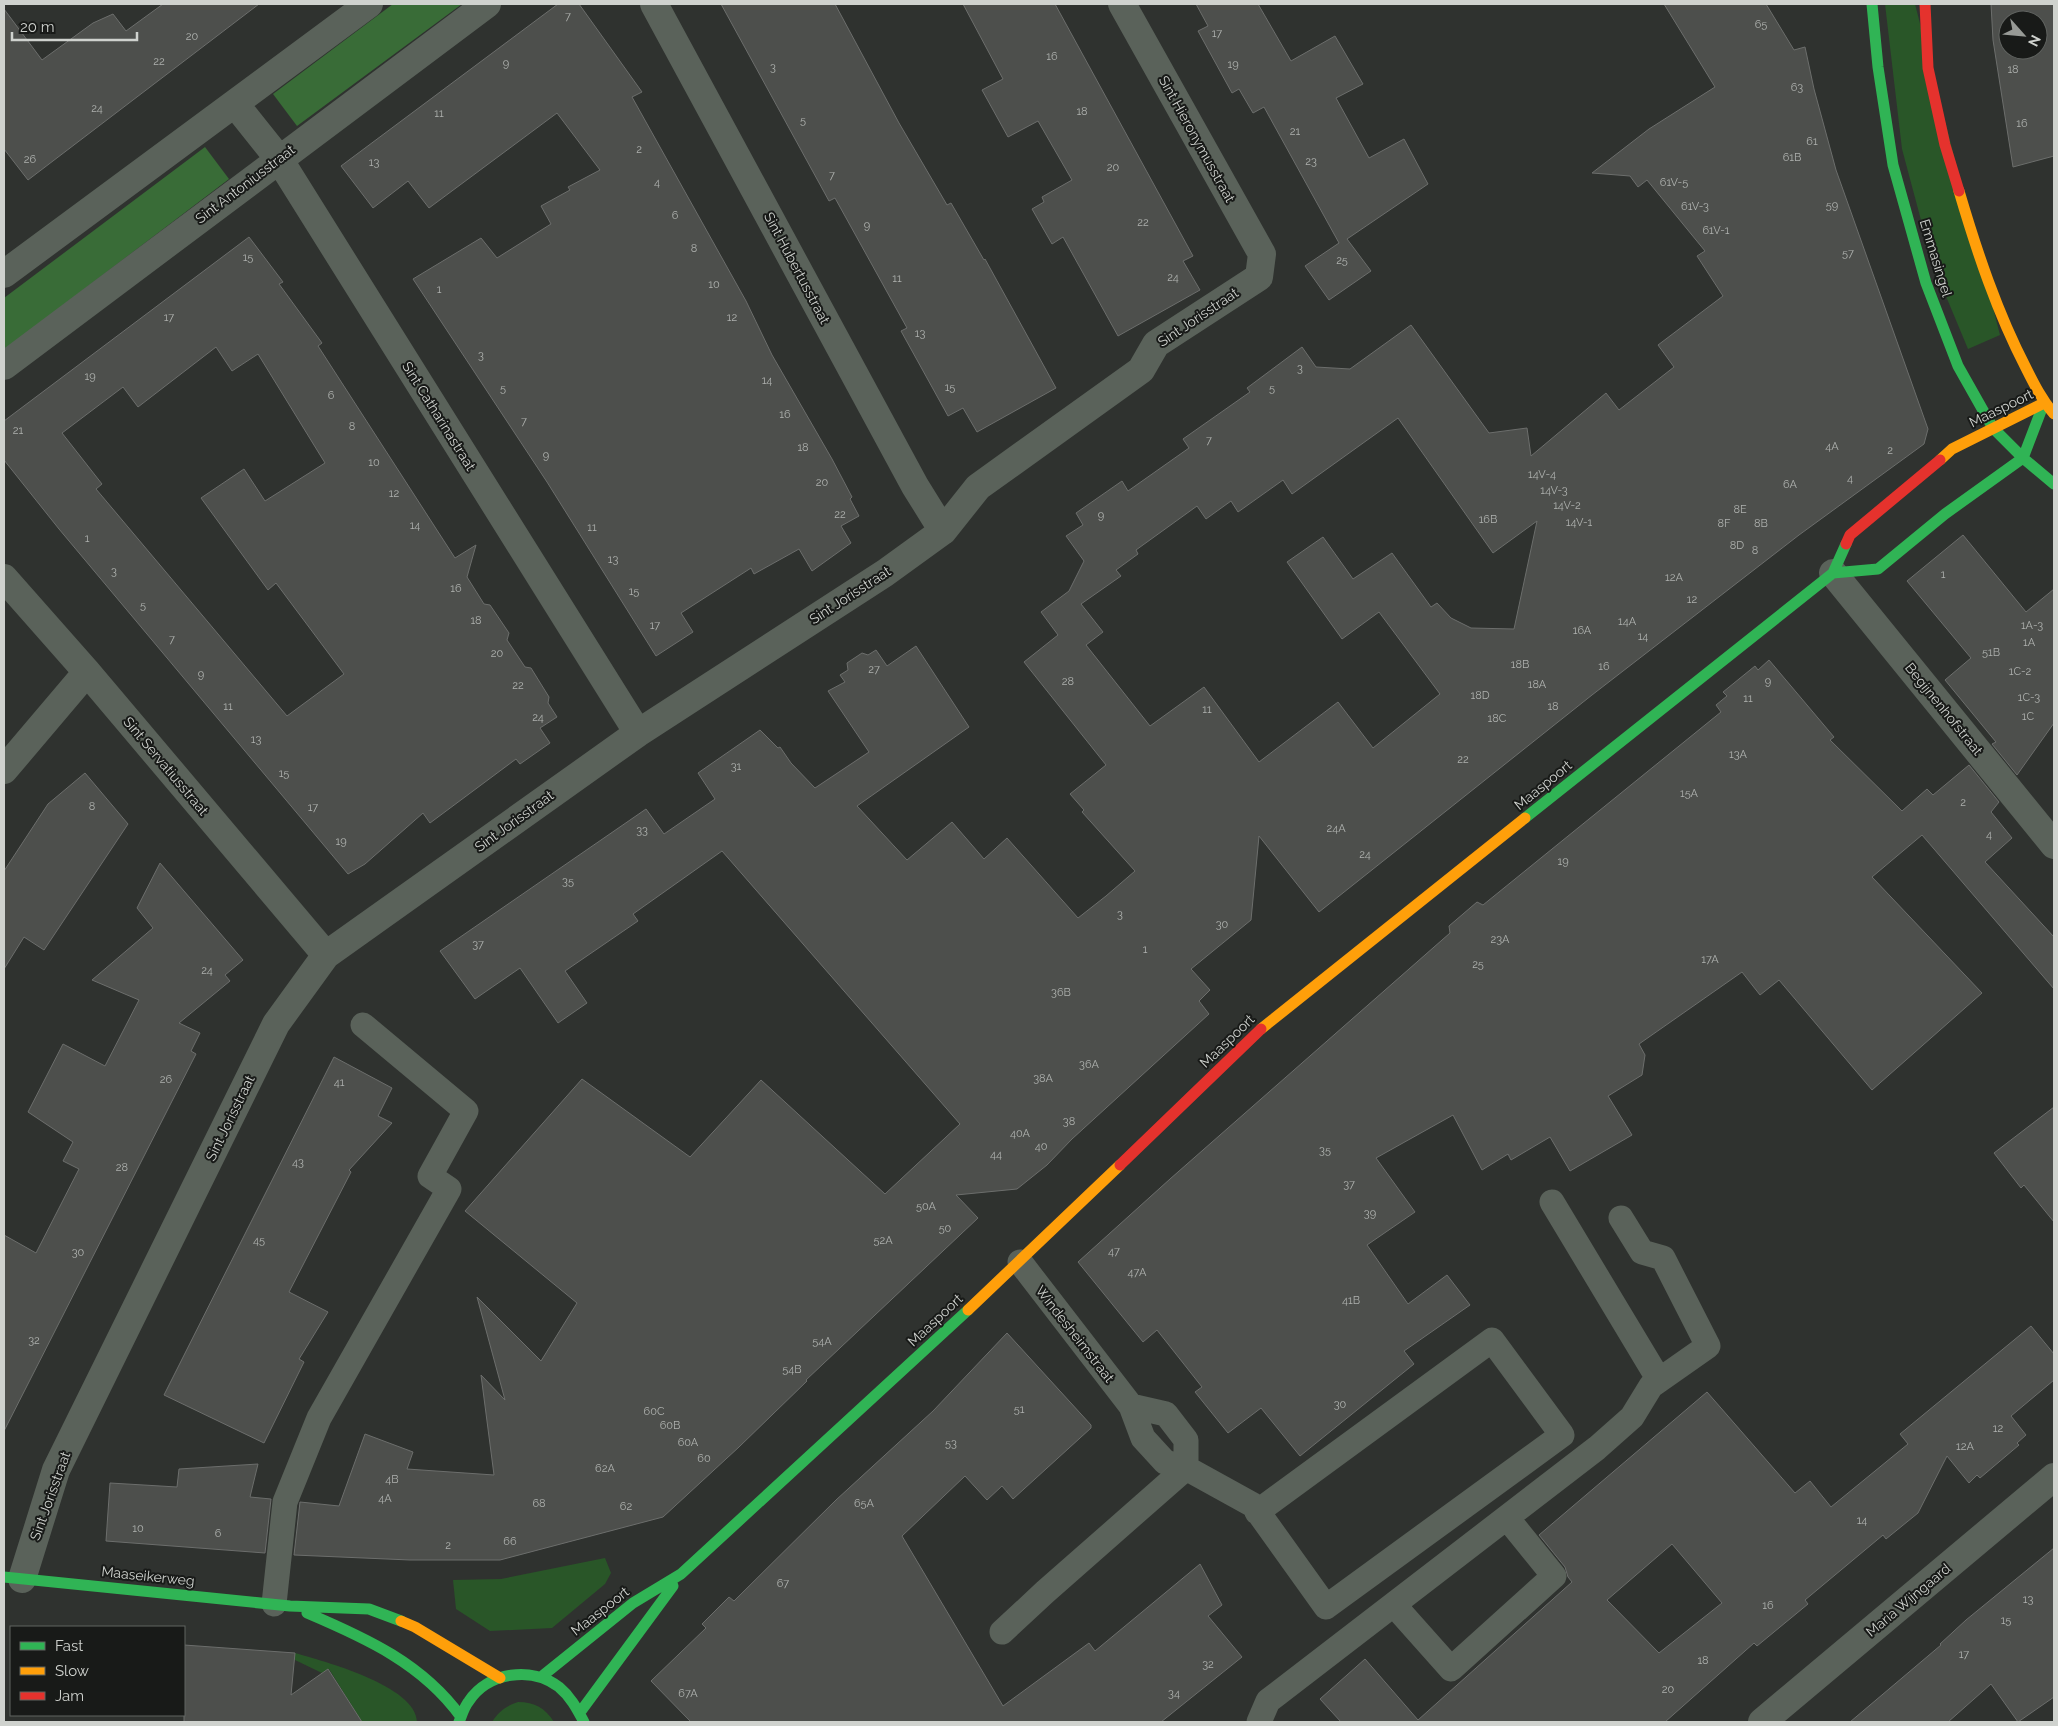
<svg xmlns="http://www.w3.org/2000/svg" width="2058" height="1726" font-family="Raleway,sans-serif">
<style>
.green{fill:#295628}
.forest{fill:#396c37}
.building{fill:#4d4f4c;stroke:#6c6e6c;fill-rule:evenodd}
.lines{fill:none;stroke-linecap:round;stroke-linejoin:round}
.lane{stroke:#5a625a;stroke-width:25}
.street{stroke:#5a625a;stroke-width:28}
.fast{stroke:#30b455;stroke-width:11}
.slow{stroke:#ff9f0a;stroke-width:11}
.jam{stroke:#e5322d;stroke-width:11}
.labels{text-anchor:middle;stroke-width:4;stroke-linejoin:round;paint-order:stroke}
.number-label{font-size:11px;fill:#aeb1ae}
.street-label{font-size:14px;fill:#cfd2ce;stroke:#181a18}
</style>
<rect width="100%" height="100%" fill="#2f322f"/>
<path class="green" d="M 1885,4 L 1915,4 L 2000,335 L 1968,349 L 1933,265 L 1902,149 Z
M 605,1558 L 611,1573 L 605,1584 L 552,1628 L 490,1631 L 456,1609 L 453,1580 L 501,1579 Z
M 295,1653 C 323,1661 417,1686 417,1722 L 362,1722 L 329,1669 L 322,1673 L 295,1660 Z
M 518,1702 C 535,1702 545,1708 554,1722 L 492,1722 C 499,1711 506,1706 518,1702 Z"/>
<path class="forest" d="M 393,4 L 462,4 L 297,126 L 273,94 Z
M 205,147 L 229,179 L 4,350 L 4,298 Z"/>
<path class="building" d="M 163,4 L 259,4 L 28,180 L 4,149 L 4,9 L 42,60 L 93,23 L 113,14 L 126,31 Z
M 558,4 L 579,4 L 642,92 L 632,97 L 746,301 L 772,355 L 832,459 L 852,497 L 850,499 L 859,516 L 841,526 L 851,543 L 812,571 L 799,549 L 754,574 L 751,568 L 681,613 L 693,632 L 656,656 L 547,482 L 413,279 L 481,238 L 497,258 L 551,224 L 541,206 L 570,190 L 568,187 L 600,170 L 557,113 L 429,208 L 408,181 L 373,208 L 341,166 Z
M 721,4 L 835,4 L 899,123 L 947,205 L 951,203 L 984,260 L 985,259 L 1056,388 L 977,432 L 963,408 L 948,416 L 901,331 L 907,328 L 835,198 L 829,201 Z
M 963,4 L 1055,4 L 1193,256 L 1183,261 L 1200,290 L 1118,336 L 1063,237 L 1052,244 L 1032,209 L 1044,202 L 1042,197 L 1072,180 L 1038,121 L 1008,137 L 982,90 L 1003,79 Z
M 1196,4 L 1258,4 L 1291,61 L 1335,36 L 1363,84 L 1336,98 L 1369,158 L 1404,139 L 1428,184 L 1347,239 L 1371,271 L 1329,300 L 1305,266 L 1339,243 L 1264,107 L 1253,113 L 1239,89 L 1232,93 L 1198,31 L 1208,26 Z
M 1664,4 L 1766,4 L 1794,50 L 1805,47 L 1814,89 L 1836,170 L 1928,429 L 1924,444 L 1799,535 L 1592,695 L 1319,912 L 1259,836 L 1251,920 L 1191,969 L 1210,990 L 1199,1001 L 1209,1014 L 1072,1139 L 1047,1165 L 1017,1189 L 956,1195 L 978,1218 L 806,1380 L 807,1381 L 739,1447 L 663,1517 L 500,1560 L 410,1560 L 294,1555 L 300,1502 L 339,1506 L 365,1434 L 413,1452 L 407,1469 L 494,1475 L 481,1375 L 505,1400 L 477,1297 L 541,1361 L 577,1303 L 465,1211 L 582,1079 L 690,1157 L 761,1080 L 885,1194 L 960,1124 L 722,851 L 633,914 L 638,921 L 565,971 L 587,1003 L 558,1023 L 520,968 L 475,999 L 440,951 L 646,809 L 664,834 L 715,799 L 698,773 L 760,730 L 778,748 L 780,747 L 791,763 L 815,788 L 869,752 L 828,691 L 845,682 L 840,675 L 848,670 L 847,663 L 862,653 L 868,655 L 876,650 L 887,666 L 916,646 L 969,727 L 857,806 L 907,860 L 952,822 L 984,859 L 1007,838 L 1078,918 L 1106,896 L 1135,871 L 1082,812 L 1084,810 L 1070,794 L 1106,765 L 1024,662 L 1058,635 L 1041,612 L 1069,591 L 1084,561 L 1066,536 L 1083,525 L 1076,513 L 1122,481 L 1128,491 L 1189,448 L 1183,439 L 1250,392 L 1247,388 L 1302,347 L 1316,367 L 1350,369 L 1411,325 L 1489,433 L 1527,428 L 1531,456 L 1606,393 L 1619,410 L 1674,367 L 1658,345 L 1723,296 L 1697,256 L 1705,251 L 1647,180 L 1638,187 L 1630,176 L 1592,173 L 1649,129 L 1715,87 ZM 1398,418 L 1493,553 L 1537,521 L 1514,629 L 1471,628 L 1451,618 L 1437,603 L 1431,607 L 1392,553 L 1353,579 L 1323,537 L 1287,562 L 1342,639 L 1379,612 L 1440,694 L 1373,748 L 1338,702 L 1259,762 L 1204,687 L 1150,726 L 1086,645 L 1103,632 L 1081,604 L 1121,576 L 1116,570 L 1138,554 L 1136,550 L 1197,506 L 1206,519 L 1231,501 L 1238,512 L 1283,480 L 1292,494 Z
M 1991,4 L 2054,4 L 2054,156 L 2013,167 L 1993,40 ZM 2008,20 L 2038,20 L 2038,50 L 2008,50 Z
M 249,237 L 283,282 L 279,284 L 322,343 L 318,346 L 455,558 L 476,545 L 467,577 L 484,604 L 490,605 L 509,633 L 507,640 L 525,667 L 531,668 L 549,697 L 548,703 L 557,717 L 540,728 L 550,743 L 520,764 L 516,759 L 430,823 L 423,813 L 365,864 L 348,874 L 59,529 L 4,460 L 4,421 ZM 216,347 L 232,371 L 258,354 L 325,463 L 265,501 L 244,469 L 201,498 L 268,590 L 276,583 L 344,674 L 287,716 L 96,489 L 102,484 L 62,433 L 123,387 L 138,407 Z
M 1963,535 L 2026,612 L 2054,589 L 2054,723 L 2017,775 L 1992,744 L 1996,742 L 1945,680 L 1971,658 L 1907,581 Z
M 1769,660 L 1834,737 L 1830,740 L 1902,811 L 1927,789 L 1933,795 L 1969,765 L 1999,802 L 1991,812 L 2012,838 L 1985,862 L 2054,937 L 2054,989 L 1922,835 L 1872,877 L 1982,993 L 1872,1090 L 1779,980 L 1760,995 L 1742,972 L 1639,1044 L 1645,1055 L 1642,1075 L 1608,1096 L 1632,1135 L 1570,1171 L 1550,1137 L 1511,1160 L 1508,1154 L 1482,1170 L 1453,1115 L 1376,1158 L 1415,1212 L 1367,1245 L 1408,1304 L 1447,1275 L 1470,1305 L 1404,1351 L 1414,1364 L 1300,1456 L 1261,1408 L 1228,1433 L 1195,1392 L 1202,1387 L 1157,1330 L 1143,1342 L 1078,1262 L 1170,1179 L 1450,933 L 1449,926 L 1477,902 L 1483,905 L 1721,712 L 1716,705 L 1727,696 L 1723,692 L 1755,666 L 1758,670 Z
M 85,773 L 128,824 L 44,950 L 24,937 L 4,969 L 4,871 L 48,804 Z
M 160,863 L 243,960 L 225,975 L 230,981 L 179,1023 L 200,1033 L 191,1051 L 196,1054 L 4,1431 L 4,1235 L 36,1253 L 79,1169 L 63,1161 L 73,1142 L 28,1112 L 63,1044 L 105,1066 L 139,1000 L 92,980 L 153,928 L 137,908 Z
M 334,1057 L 392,1088 L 378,1116 L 392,1123 L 349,1170 L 351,1172 L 289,1292 L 328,1312 L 299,1359 L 304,1362 L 264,1443 L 164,1395 Z
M 2054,1107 L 2054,1222 L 2024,1185 L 2021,1188 L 1994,1153 Z
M 2031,1326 L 2054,1354 L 2054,1380 L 2011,1416 L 2026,1435 L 2017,1443 L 2019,1445 L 1980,1478 L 1977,1475 L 1969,1483 L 1947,1456 L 1918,1513 L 1886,1539 L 1883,1535 L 1805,1600 L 1808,1604 L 1757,1646 L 1754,1643 L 1665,1722 L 1341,1722 L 1320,1699 L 1365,1659 L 1418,1720 L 1572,1582 L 1568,1577 L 1565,1567 L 1539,1535 L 1707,1392 L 1795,1493 L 1810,1481 L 1831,1507 L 1908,1444 L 1900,1434 ZM 1672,1544 L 1722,1603 L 1659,1653 L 1607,1600 Z
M 1007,1333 L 1091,1425 L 1091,1428 L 1013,1499 L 1002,1486 L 987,1500 L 965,1476 L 902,1536 L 1003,1706 L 1089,1643 L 1095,1651 L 1200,1564 L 1222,1605 L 1208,1616 L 1242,1657 L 1161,1722 L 691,1722 L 651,1681 L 706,1628 L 702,1624 L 729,1597 L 734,1601 L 836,1500 L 933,1411 Z
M 258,1464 L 250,1497 L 271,1499 L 265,1553 L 106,1541 L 110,1483 L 177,1487 L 179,1469 Z
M 2054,1548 L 2054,1697 L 2018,1722 L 1991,1684 L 1948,1722 L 1850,1722 L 1941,1645 L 1940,1644 L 1966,1620 Z
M 184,1645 L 295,1653 L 291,1695 L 328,1669 L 362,1722 L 184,1722 Z"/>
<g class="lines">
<path class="lane" d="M 1552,1202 L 1659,1380
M 1020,1262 L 1131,1406 L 1143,1438 L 1165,1462 L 1186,1468 L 1253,1505 L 1326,1607 L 1562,1435 L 1492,1340 L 1257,1512
M 274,1604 L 285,1502 L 319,1418 L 449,1189 L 430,1176 L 466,1111 L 363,1025
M 1394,1605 L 1451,1669 L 1554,1576 L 1507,1518
M 1002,1632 L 1045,1592 L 1186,1468 L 1186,1440 L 1166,1414 L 1131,1406
M 1259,1722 L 1268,1701 L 1597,1448 L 1632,1417 L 1651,1386 L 1708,1346 L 1663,1258 L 1642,1252 L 1621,1218"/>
<path class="street" d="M 654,4 L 915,486 L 943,531
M 235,104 L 279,159 L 638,733
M 4,274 L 369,4
M 4,366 L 487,4
M 1833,573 L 2054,845
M 4,578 L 87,672 L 326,955
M 4,770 L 87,672
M 22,1579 L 56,1470 L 276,1024 L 326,955 L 638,733 L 885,573 L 943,531 L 978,487 L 1141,370 L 1156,344 L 1259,277 L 1262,254 L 1122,4
M 1762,1722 L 2054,1477"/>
<path class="fast" d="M 1872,4 L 1878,67 L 1893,165 L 1926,283 L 1958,366 L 1993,428 L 2023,458 L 2054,484
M 1833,573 L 1878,569 L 1945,514 L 2023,458 L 2044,403
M 1525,818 L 1833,573 L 1846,544
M 4,1577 L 290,1606 L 369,1609 L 401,1621
M 307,1613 C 366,1638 423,1664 461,1717
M 541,1677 L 633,1603 L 681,1574 L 968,1310
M 581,1711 L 673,1586
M 459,1722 C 462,1715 464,1707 469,1701 C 488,1672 532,1666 559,1687 C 571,1697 577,1709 584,1722"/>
<path class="slow" d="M 1959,191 C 1977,252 1997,312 2026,368 C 2034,384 2042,400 2054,414
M 1940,460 L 1952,449 L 2044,403
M 1261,1029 L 1525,818
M 968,1310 L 1120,1165
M 401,1621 L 415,1627 L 500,1678"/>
<path class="jam" d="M 1925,4 L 1928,68 L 1945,145 L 1959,191
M 1846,544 L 1850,535 L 1940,460
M 1120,1165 L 1261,1029"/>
</g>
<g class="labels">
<g class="number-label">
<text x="568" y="20">7</text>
<text x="1761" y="28">65</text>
<text x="1217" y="37">17</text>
<text x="192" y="40">20</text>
<text x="1052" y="60">16</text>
<text x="159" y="65">22</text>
<text x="506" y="67">9</text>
<text x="1233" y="68">19</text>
<text x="773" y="71">3</text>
<text x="2013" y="73">18</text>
<text x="1797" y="91">63</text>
<text x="97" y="112">24</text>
<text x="1082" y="115">18</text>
<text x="439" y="117">11</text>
<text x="803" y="124">5</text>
<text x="2022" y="127">16</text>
<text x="1295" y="135">21</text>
<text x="1812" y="145">61</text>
<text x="639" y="153">2</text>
<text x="1792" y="161">61B</text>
<text x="30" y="163">26</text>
<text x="1311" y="165">23</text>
<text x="374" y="166">13</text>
<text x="1113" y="171">20</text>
<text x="832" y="179">7</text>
<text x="657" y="186">4</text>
<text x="1674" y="186">61V-5</text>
<text x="1832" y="209">59</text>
<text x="1695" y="210">61V-3</text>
<text x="675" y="219">6</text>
<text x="1143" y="226">22</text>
<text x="867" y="229">9</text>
<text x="1716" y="234">61V-1</text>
<text x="694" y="252">8</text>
<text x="1848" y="257">57</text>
<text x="248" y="261">15</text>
<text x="1342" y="264">25</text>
<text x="1173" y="281">24</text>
<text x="897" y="282">11</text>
<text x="714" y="288">10</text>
<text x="439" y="293">1</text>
<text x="169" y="321">17</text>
<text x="732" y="321">12</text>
<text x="920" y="337">13</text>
<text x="481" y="359">3</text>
<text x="1300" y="372">3</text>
<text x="90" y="380">19</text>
<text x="767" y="384">14</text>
<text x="950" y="391">15</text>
<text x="503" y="392">5</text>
<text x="1272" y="392">5</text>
<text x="331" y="399">6</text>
<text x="785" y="418">16</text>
<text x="524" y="425">7</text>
<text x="352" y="430">8</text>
<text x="18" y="434">21</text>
<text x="1209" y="444">7</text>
<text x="1832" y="450">4A</text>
<text x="803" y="451">18</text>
<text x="1890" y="454">2</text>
<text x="546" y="459">9</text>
<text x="374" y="466">10</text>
<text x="1542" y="478">14V-4</text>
<text x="1850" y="482">4</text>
<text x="822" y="486">20</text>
<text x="1790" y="488">6A</text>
<text x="1554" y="494">14V-3</text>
<text x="394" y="497">12</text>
<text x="1567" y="509">14V-2</text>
<text x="1740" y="513">8E</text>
<text x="840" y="518">22</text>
<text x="1101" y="519">9</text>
<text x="1488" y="523">16B</text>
<text x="1579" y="526">14V-1</text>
<text x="1724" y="527">8F</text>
<text x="1761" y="527">8B</text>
<text x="415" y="529">14</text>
<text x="592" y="531">11</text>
<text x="87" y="542">1</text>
<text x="1737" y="549">8D</text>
<text x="1755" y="554">8</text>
<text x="613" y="563">13</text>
<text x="114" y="575">3</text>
<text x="1943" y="578">1</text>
<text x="1674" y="581">12A</text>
<text x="456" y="592">16</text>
<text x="634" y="595">15</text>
<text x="1692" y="603">12</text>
<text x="143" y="609">5</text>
<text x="476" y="624">18</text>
<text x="1627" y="625">14A</text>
<text x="655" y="629">17</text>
<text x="2032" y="629">1A-3</text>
<text x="1582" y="634">16A</text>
<text x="1643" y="640">14</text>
<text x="172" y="643">7</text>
<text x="2029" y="646">1A</text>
<text x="1991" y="656">51B</text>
<text x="497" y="657">20</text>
<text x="1520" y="668">18B</text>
<text x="1604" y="670">16</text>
<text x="874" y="673">27</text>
<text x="2020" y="675">1C-2</text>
<text x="201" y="678">9</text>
<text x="1068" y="685">28</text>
<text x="1768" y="685">9</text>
<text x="1537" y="688">18A</text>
<text x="518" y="689">22</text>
<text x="1480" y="699">18D</text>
<text x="2029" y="701">1C-3</text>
<text x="1748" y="702">11</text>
<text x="228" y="710">11</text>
<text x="1553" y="710">18</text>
<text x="1207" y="713">11</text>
<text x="2028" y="720">1C</text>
<text x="538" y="721">24</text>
<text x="1497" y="722">18C</text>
<text x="256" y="743">13</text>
<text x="1738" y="758">13A</text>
<text x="1463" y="763">22</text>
<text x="736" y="770">31</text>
<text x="284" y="777">15</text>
<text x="1689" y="797">15A</text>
<text x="1963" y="806">2</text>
<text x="92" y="810">8</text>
<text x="313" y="811">17</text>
<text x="1336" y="832">24A</text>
<text x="642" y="834">33</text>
<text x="1989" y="838">4</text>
<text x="341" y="845">19</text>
<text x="1365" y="858">24</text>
<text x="1563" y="865">19</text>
<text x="568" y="885">35</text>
<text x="1120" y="918">3</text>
<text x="1222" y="928">30</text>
<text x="1500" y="943">23A</text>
<text x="478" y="948">37</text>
<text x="1145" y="953">1</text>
<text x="1710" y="963">17A</text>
<text x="1478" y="968">25</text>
<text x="207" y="974">24</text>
<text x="1061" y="996">36B</text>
<text x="1089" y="1068">36A</text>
<text x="1043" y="1082">38A</text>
<text x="166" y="1083">26</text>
<text x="339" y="1086">41</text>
<text x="1069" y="1125">38</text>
<text x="1020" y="1137">40A</text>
<text x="1041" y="1150">40</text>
<text x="1325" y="1154">35</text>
<text x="996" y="1158">44</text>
<text x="298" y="1166">43</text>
<text x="122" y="1171">28</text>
<text x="1349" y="1188">37</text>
<text x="926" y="1210">50A</text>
<text x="1370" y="1217">39</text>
<text x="945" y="1232">50</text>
<text x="259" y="1244">45</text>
<text x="883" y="1244">52A</text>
<text x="1114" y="1255">47</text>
<text x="78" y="1256">30</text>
<text x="1137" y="1276">47A</text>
<text x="1351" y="1304">41B</text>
<text x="34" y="1344">32</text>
<text x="822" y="1345">54A</text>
<text x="792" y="1373">54B</text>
<text x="1340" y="1408">30</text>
<text x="1019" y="1413">51</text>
<text x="654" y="1415">60C</text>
<text x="670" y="1429">60B</text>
<text x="1998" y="1432">12</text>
<text x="688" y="1446">60A</text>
<text x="951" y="1447">53</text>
<text x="1965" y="1450">12A</text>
<text x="704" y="1462">60</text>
<text x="605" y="1472">62A</text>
<text x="392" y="1483">4B</text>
<text x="385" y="1502">4A</text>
<text x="539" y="1507">68</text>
<text x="864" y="1507">65A</text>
<text x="626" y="1510">62</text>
<text x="1862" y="1524">14</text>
<text x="138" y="1532">10</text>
<text x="218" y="1537">6</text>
<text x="510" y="1545">66</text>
<text x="448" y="1549">2</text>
<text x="783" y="1587">67</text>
<text x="2028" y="1603">13</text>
<text x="1768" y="1609">16</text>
<text x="2006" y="1624">15</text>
<text x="1964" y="1658">17</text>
<text x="1703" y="1664">18</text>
<text x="1208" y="1668">32</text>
<text x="1668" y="1693">20</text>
<text x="688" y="1697">67A</text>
<text x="1174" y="1697">34</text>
</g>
<g class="street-label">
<text transform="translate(1197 139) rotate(61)" y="5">Sint Hieronymusstraat</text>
<text transform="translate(245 184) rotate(-37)" y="5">Sint Antoniusstraat</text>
<text transform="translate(1936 258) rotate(73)" y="5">Emmasingel</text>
<text transform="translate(797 268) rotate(62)" y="5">Sint Hubertusstraat</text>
<text transform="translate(1198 317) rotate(-34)" y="5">Sint Jorisstraat</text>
<text transform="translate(2001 408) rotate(-26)" y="5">Maaspoort</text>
<text transform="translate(439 416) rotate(58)" y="5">Sint Catharinastraat</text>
<text transform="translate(850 595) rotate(-33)" y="5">Sint Jorisstraat</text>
<text transform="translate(1944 709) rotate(51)" y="5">Begijnenhofstraat</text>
<text transform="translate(166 766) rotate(50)" y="5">Sint Servatiusstraat</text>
<text transform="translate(1543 785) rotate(-39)" y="5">Maaspoort</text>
<text transform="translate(514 821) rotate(-36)" y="5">Sint Jorisstraat</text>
<text transform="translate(1227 1041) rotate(-44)" y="5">Maaspoort</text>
<text transform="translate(230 1118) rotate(-64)" y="5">Sint Jorisstraat</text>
<text transform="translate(935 1320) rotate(-43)" y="5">Maaspoort</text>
<text transform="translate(1075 1334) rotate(52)" y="5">Windesheimstraat</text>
<text transform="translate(50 1496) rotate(-70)" y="5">Sint Jorisstraat</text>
<text transform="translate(148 1576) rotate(6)" y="5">Maaseikerweg</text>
<text transform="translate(1908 1600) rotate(-40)" y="5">Maria Wijngaard</text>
<text transform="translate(600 1611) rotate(-38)" y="5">Maaspoort</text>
</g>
</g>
<rect width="2058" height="1726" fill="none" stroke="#cfd2ce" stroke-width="10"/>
<rect x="10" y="1626" width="175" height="90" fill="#181a18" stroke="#616461"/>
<rect x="20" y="1642" width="25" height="8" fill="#30b455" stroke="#616461"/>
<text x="55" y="1651" font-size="15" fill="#cfd2ce">Fast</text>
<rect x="20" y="1667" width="25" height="8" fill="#ff9f0a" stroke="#616461"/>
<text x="55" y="1676" font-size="15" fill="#cfd2ce">Slow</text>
<rect x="20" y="1692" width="25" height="8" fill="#e5322d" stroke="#616461"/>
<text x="55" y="1701" font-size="15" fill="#cfd2ce">Jam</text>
<g transform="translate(2023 35) rotate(117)"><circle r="24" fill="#181a18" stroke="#616461"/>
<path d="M0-4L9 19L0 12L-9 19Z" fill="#979a96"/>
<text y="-8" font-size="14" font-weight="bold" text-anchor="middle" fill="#cfd2ce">N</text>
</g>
<path d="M12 32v8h125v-8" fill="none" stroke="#cfd2ce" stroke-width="2.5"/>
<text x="20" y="32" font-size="15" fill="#cfd2ce" stroke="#181a18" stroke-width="4" paint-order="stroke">20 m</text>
</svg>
